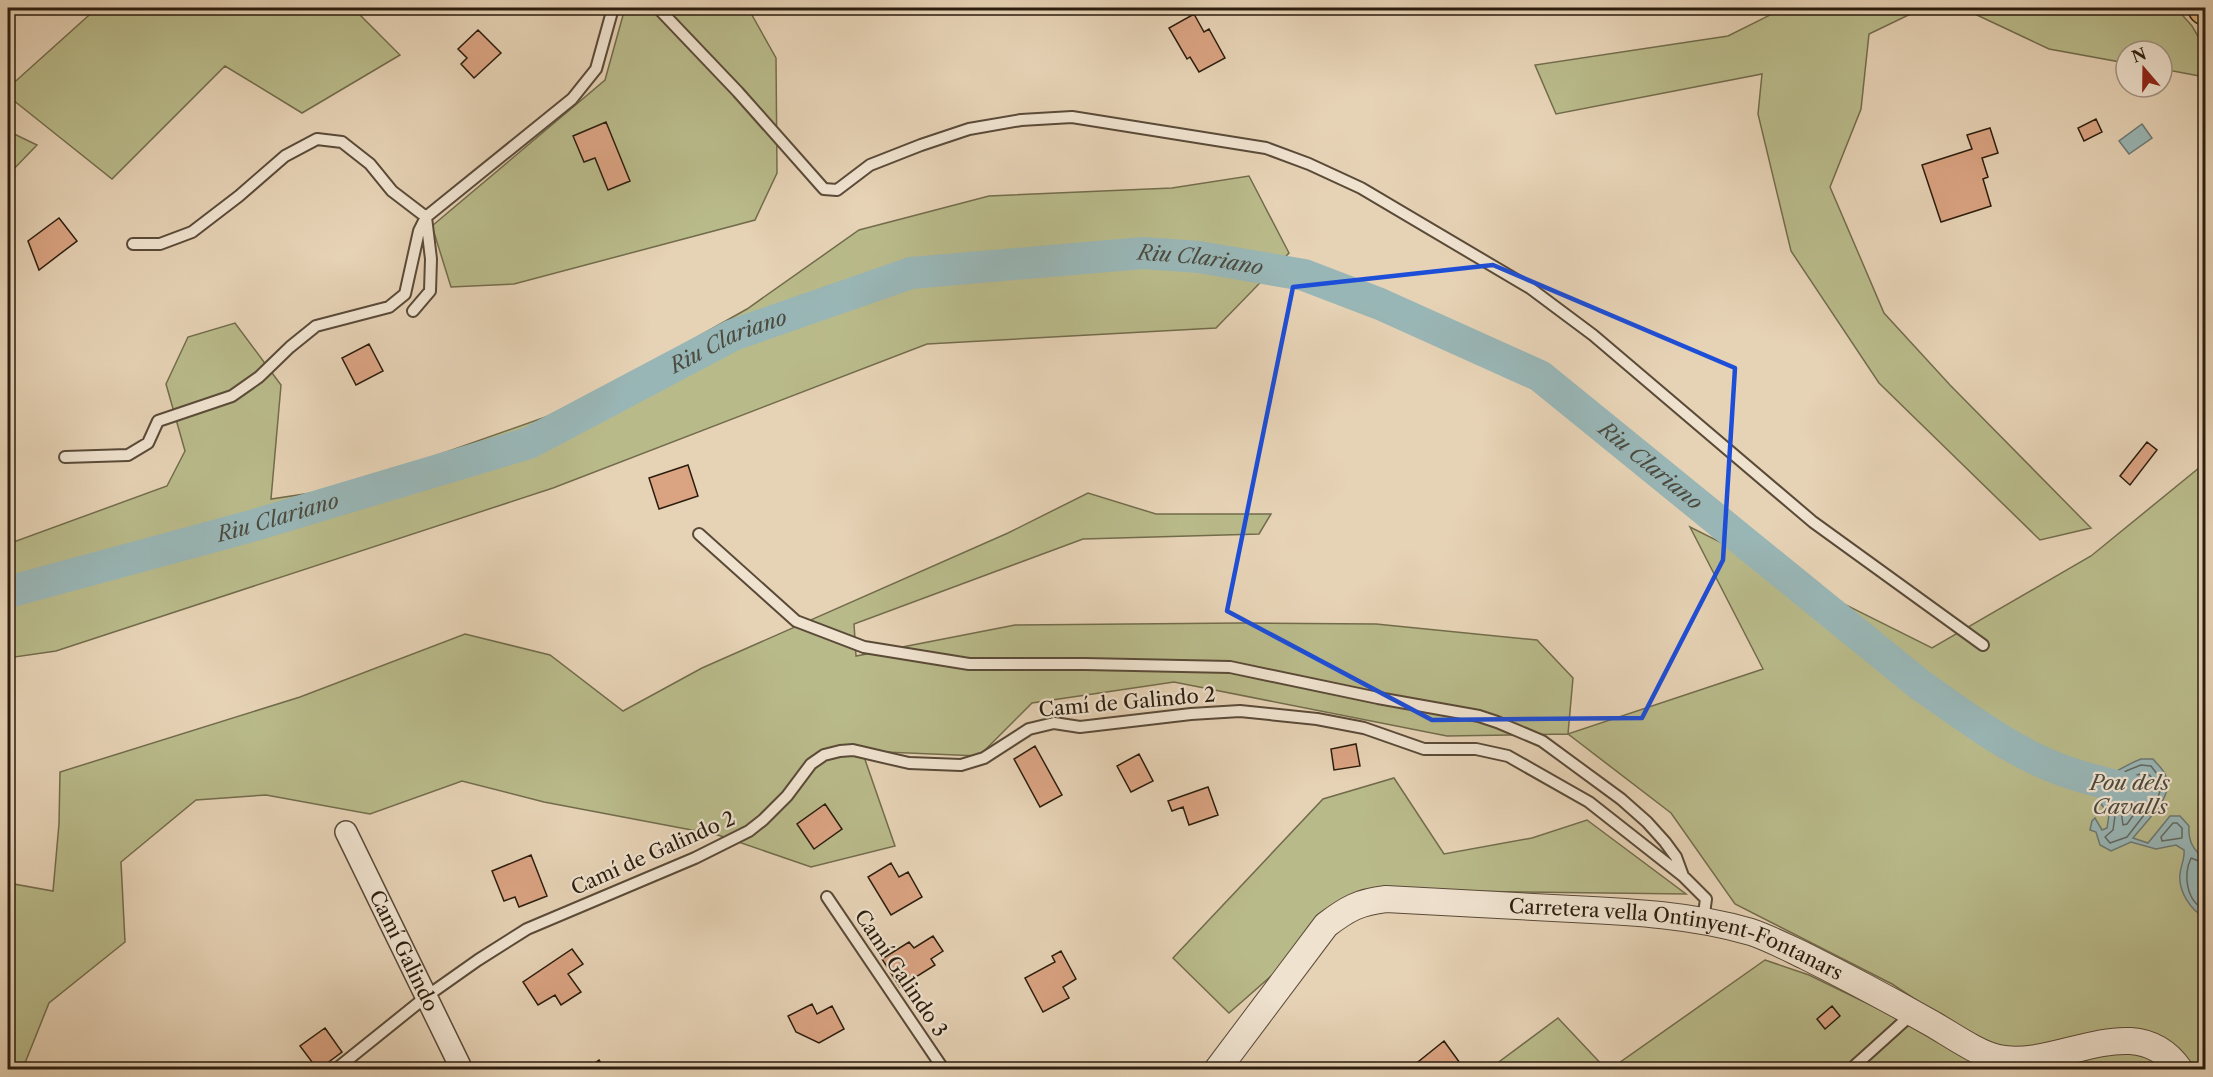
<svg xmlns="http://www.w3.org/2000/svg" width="2213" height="1077" font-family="'Libre Caslon Text',serif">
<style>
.green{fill:#b9ba8a;stroke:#726c4c;stroke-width:1.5}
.water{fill:#99b6b6;stroke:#6d7973;stroke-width:1.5}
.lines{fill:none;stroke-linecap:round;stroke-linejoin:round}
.shore{stroke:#626a62;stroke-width:1.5}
.river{stroke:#99b6b6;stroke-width:32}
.building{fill:#daa382;stroke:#2b1d0e;stroke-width:1.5}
.service-casing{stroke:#5a4a38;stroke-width:14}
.minor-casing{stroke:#5a4a38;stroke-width:24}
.tertiary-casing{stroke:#5a4a38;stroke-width:28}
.primary-casing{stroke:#2b1d0e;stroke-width:36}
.service{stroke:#efe2cf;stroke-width:10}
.minor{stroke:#efe2cf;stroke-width:21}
.tertiary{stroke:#efe2cf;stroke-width:26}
.primary{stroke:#e3b97a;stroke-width:33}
.marked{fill:none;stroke:#1d4ed8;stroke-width:4.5;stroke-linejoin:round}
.labels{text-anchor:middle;stroke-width:4.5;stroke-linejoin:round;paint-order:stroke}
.street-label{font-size:20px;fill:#2b1d0e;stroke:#efe2cf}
.water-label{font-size:21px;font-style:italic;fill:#4c4b40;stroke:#efe2cf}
</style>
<rect width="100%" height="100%" fill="#e6d2b5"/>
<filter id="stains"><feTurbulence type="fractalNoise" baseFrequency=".00333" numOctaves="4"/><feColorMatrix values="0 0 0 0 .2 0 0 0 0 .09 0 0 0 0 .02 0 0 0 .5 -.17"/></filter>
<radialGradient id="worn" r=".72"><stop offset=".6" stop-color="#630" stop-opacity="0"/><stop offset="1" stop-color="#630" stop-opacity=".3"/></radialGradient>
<path class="green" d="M 97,8 L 353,8 L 400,55 L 302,113 L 225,66 L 112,179 L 8,96 L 8,88 Z
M 625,8 L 748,8 L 776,58 L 777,173 L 755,220 L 514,284 L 451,287 L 432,226 L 605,80 Z
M 1784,8 L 1923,8 L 1869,34 L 1861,109 L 1830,187 L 1884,313 L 1950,385 L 2091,528 L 2040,540 L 1879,383 L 1791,251 L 1758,114 L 1762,74 L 1556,114 L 1535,65 L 1728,36 Z
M 1962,8 L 2176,8 L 2192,26 L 2205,48 L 2205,77 L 2162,69 L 2162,51 L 2126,51 L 2126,63 L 2049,49 Z
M 8,131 L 37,145 L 8,175 Z
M 1249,176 L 1289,253 L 1216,328 L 927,344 L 553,488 L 56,651 L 8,658 L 8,544 L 167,486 L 185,451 L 166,384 L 188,337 L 235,323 L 281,385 L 271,499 L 344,488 L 571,408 L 747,309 L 859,230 L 989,196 L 1172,188 Z
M 2205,463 L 2205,1069 L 2022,1069 L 1892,984 L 1735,904 L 1671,813 L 1568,734 L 1447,736 L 1174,682 L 1032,703 L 979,756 L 862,751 L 895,846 L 811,867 L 718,835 L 544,802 L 462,781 L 370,814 L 266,795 L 196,800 L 121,862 L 125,942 L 49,1003 L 23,1068 L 21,1069 L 8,1069 L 8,883 L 53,891 L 59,824 L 60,772 L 300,697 L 465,634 L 550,655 L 623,711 L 702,668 L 1008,533 L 1088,493 L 1156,514 L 1271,514 L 1259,534 L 1083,539 L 854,624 L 856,656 L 1015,625 L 1241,623 L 1376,624 L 1537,640 L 1573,678 L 1568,734 L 1763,669 L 1690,527 L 1932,648 L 2091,556 Z
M 1394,778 L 1444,854 L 1532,838 L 1587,820 L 1686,894 L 1369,890 L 1229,1013 L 1173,958 L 1323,799 Z
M 1765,960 L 1809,975 L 2004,1070 L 1609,1070 Z
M 1558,1018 L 1606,1069 L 1494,1069 L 1492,1067 Z"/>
<path class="water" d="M 2142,124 L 2152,138 L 2129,154 L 2119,141 Z
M 2141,759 L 2153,759 C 2157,764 2162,768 2165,774 C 2177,795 2145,822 2133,838 L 2148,843 L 2170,816 L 2180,816 L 2189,826 C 2188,841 2193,850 2205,859 L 2205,917 C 2191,911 2178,891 2180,874 C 2181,865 2185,858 2184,850 L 2176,845 L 2156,849 L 2131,842 L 2111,851 L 2100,845 L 2096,832 L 2090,830 L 2092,821 L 2095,818 L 2102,830 L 2107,828 L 2109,815 L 2099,801 L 2100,789 L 2097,781 C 2112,775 2125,765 2141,759 Z"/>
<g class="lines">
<path class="shore" d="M 2141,765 L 2151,766 L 2160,778 L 2162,786 L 2158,797 L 2127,837 L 2110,843 L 2105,837 L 2113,830 L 2115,816 L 2105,800 L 2106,785 L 2126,771 Z
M 2143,773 C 2150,772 2154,780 2154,786 L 2127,824 L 2123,825 L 2121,810 L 2113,798 L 2114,790 L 2129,778 Z
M 2140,783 L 2143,785 L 2143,788 L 2132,803 L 2128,803 L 2123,794 Z
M 2173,823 L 2177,823 L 2182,828 L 2182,838 L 2162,841 L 2161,837 Z
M 2206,864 L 2191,858 C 2183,875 2186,902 2206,910"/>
<path class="river" id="s1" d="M 8,592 L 248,527 L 529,443 L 733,335 L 911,273 L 1143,253 L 1199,257 L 1304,275 L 1380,304 L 1540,376 L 1919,684 C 1965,716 2011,752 2064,771 C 2089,780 2115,785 2139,793"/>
</g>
<path class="building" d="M 1194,14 L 1204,32 L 1209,29 L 1225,58 L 1199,72 L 1190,57 L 1187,59 L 1169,28 Z
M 478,30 L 501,53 L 474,78 L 461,64 L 467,58 L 458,49 Z
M 2096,119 L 2102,132 L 2084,141 L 2078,128 Z
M 606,122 L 630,181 L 608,190 L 595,158 L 584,162 L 573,136 Z
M 1990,128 L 1998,153 L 1982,158 L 1988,177 L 1983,179 L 1991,206 L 1941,222 L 1922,165 L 1972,149 L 1967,135 Z
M 59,218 L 77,241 L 39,270 L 28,241 Z
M 369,344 L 383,371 L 356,385 L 342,358 Z
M 2147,442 L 2157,450 L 2130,485 L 2120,476 Z
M 688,465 L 698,496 L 659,509 L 649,478 Z
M 1356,744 L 1360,766 L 1334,770 L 1331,749 Z
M 1035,746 L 1062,795 L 1040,807 L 1014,759 Z
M 1139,754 L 1153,781 L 1131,792 L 1117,766 Z
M 1208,787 L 1218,815 L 1189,825 L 1183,807 L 1172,811 L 1168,801 Z
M 825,804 L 842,829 L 814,849 L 797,824 Z
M 531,855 L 547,896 L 519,907 L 515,897 L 504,901 L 492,871 Z
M 891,863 L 899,877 L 908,872 L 922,897 L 891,915 L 868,877 Z
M 933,936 L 943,951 L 931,959 L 935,965 L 900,987 L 882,959 L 909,942 L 914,948 Z
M 572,949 L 583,964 L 568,974 L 581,992 L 561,1005 L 555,995 L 538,1005 L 523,982 Z
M 1061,951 L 1076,979 L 1063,987 L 1069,998 L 1043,1012 L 1025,978 L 1055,962 L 1052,956 Z
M 812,1004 L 817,1014 L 832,1006 L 844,1029 L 819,1043 L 796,1032 L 788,1016 Z
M 1832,1006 L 1840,1016 L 1825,1029 L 1817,1019 Z
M 325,1028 L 342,1052 L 318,1070 L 300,1046 Z
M 1444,1041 L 1465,1070 L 1408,1070 Z
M 599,1060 L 604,1068 L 608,1065 L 611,1070 L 585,1070 Z"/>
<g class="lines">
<defs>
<path id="service" d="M 658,8 L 738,92 L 824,189 L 837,190 L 870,165 L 921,145 L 969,129 L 1021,120 L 1072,117 L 1266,148 L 1309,164 L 1361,188 L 1530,288 L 1593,335 L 1813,522 L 1983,645
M 133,244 L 160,244 L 192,232 L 239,196 L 285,156 L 317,139 L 342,142 L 370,164 L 392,191 L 426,217 L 431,259 L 430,291 L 413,311
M 65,457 L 128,455 L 148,443 L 158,421 L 232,396 L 259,377 L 290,347 L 316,326 L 389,307 L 405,294 L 419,231 L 426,217 L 572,99 L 596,69 L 613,8
M 699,534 L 796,621 L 864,647 L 969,664 L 1085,664 L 1230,667 L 1378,698 L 1479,716 L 1497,722 L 1542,741 L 1621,799 L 1647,822 L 1665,842 L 1676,857 L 1683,876
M 827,897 L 944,1070
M 335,1070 L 427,996 L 478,960 L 527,929 L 695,858 L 749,831 L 763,820 L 787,796 L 811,764 L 824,755 L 840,751 L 853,750 L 909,763 L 961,765 L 984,758 L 1029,729 L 1054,723 L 1080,727 L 1191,714 L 1240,711 L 1317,719 L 1364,728 L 1424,749 L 1476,749 L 1508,756 L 1589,802 L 1683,876 L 1706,899 L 1703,921
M 1850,1070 L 1912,1014"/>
<g id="minor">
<path id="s2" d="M 346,832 L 462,1070"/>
</g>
<g id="tertiary">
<path id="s3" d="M 1217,1070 L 1326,925 C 1347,909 1359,902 1386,899 C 1448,902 1510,906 1572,909 C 1632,912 1693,915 1751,932 C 1769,938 1788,948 1805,956 C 1847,977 1888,999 1929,1022 C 1949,1033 1976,1053 1998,1058 C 2059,1071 2135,1005 2180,1070"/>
</g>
<path id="primary" d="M 2205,8 L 2206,8"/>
</defs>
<use href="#service" class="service-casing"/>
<use href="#minor" class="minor-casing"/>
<use href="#tertiary" class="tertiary-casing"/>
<use href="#primary" class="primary-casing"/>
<use href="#service" class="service"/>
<use href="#minor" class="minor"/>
<use href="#tertiary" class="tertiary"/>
<use href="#primary" class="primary"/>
</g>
<path class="marked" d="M 1493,265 L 1735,368 L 1723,560 L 1642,718 L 1432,720 L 1227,611 L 1293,287 Z"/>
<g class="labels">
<g class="street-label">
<text transform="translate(1127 702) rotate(-5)" y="7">Camí de Galindo 2</text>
<text transform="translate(653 853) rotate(-24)" y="7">Camí de Galindo 2</text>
<text dy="7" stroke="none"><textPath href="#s3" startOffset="543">Carretera vella Ontinyent-Fontanars</textPath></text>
<text dy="7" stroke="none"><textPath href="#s2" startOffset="132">Camí Galindo</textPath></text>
<text transform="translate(901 973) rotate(56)" y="7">Camí Galindo 3</text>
</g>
<g class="water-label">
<text dy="7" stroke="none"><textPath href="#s1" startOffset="1252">Riu Clariano</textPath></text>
<text dy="7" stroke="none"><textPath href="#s1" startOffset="766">Riu Clariano</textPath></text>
<text dy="7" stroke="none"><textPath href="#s1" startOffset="1756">Riu Clariano</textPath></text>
<text dy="7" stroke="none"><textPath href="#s1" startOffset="280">Riu Clariano</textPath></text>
<text x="2130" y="790">Pou dels<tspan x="2130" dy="24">Cavalls</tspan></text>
</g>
</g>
<rect width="2213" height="1077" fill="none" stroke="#e6d2b5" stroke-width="30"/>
<rect x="9" y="9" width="2195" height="1059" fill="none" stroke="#2b1d0e" stroke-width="3"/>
<rect x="15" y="15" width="2183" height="1047" fill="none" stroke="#2b1d0e" stroke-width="1.5"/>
<g transform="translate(2144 69) rotate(340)"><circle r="28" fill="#efe2cf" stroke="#a19382" stroke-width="1.5"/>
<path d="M0-4.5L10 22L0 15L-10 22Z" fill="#8f2418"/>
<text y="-9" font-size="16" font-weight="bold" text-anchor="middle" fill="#2b1d0e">N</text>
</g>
<rect width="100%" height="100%" filter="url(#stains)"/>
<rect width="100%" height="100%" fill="url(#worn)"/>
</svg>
